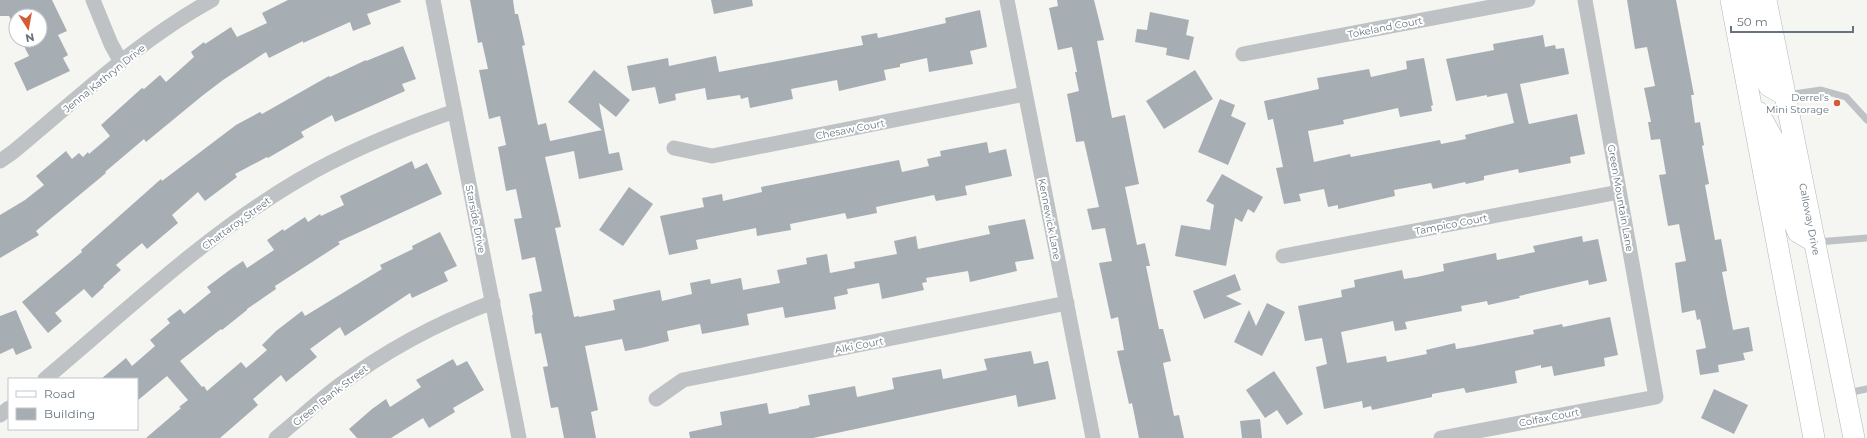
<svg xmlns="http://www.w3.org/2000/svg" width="1867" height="438" font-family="Montserrat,sans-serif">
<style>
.building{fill:#a7aeb3}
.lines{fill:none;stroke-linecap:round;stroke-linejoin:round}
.secondary-casing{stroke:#b3b7bb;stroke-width:22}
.service{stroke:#bec2c5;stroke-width:7}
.minor{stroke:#bec2c5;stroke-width:15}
.secondary{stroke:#fff;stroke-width:21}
.poi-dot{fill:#d15d35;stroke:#fff;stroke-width:1.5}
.labels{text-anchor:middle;stroke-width:4;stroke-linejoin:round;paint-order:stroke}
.street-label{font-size:10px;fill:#67747f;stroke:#fff}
.poi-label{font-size:10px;fill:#67747f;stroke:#fff;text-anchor:end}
</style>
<rect width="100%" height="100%" fill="#f5f5f1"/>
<path class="building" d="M 0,0 L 52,0 L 67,31 L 58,35 L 68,55 L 63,58 L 70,71 L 27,91 L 14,63 L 29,56 L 21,40 L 40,40 L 40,16 L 16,16 L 16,30 L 9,16 L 0,16 Z
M 288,0 L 400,0 L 401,2 L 367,14 L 371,24 L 353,31 L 350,22 L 303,43 L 303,41 L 269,58 L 266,52 L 223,80 L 202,96 L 146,142 L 144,139 L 105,172 L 106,173 L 36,231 L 39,235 L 0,258 L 0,215 L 25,200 L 44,185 L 36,176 L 66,151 L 72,159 L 79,153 L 83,157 L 88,152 L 89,154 L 110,136 L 101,125 L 142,88 L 144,89 L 160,75 L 166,82 L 194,57 L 191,52 L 204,42 L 205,44 L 231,27 L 237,37 L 267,23 L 262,13 Z
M 470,0 L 513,0 L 515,14 L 518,14 L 525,45 L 522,46 L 538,125 L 546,123 L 550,141 L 602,130 L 568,102 L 594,70 L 630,100 L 616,117 L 599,103 L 609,154 L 619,152 L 623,170 L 579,179 L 574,151 L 545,157 L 561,227 L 555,228 L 574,317 L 579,316 L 579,317 L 615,310 L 613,300 L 631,296 L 660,290 L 662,301 L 692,294 L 690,283 L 710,279 L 711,284 L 741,278 L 743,290 L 780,283 L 777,270 L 807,264 L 806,258 L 827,254 L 830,273 L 855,268 L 854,262 L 897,254 L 894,241 L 916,236 L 918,249 L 990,234 L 988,226 L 1025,219 L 1034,259 L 1015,262 L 1017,271 L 970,282 L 968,271 L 926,278 L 927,282 L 922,283 L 924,290 L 882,299 L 879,283 L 847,289 L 848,294 L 834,297 L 836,309 L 785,318 L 783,307 L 747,314 L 749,325 L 702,334 L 700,324 L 667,331 L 669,341 L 641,348 L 625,351 L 622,339 L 585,346 L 598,410 L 591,412 L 596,438 L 564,438 L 558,407 L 551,408 L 543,367 L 548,366 L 541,333 L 535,334 L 532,315 L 533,315 L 529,294 L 542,291 L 535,257 L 522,260 L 514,219 L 522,218 L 516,189 L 506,191 L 498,147 L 506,145 L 500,116 L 489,119 L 479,70 L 488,69 L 482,42 L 478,43 Z
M 711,0 L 752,0 L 753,6 L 714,14 Z
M 1057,0 L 1094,0 L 1104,40 L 1097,41 L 1112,118 L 1125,115 L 1132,150 L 1139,184 L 1125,187 L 1137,245 L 1145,243 L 1150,266 L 1146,266 L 1159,329 L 1163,329 L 1171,361 L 1163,363 L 1174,416 L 1179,415 L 1184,438 L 1139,438 L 1132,403 L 1129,404 L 1117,351 L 1124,350 L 1118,317 L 1111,319 L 1099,263 L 1112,261 L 1105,228 L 1092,230 L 1087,209 L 1099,207 L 1084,141 L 1076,142 L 1067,94 L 1079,91 L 1075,72 L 1077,72 L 1072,47 L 1058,50 L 1049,8 L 1058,6 Z
M 1627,0 L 1676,0 L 1694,95 L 1691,95 L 1695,123 L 1700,122 L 1704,145 L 1702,146 L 1709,184 L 1705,185 L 1715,240 L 1721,239 L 1727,271 L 1722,272 L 1733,330 L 1749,327 L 1753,351 L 1743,353 L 1745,360 L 1718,365 L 1719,372 L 1700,375 L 1696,350 L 1706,348 L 1700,319 L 1697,320 L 1695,310 L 1682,313 L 1675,263 L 1686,261 L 1679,224 L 1668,226 L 1659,175 L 1666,174 L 1660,139 L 1651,140 L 1648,122 L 1651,122 L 1644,88 L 1655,86 L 1647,47 L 1635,49 Z
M 980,10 L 987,47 L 970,51 L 973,64 L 929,72 L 927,58 L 900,64 L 900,67 L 884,70 L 886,80 L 839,91 L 837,80 L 791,89 L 793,99 L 750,108 L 748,97 L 741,99 L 740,95 L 707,100 L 705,88 L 675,94 L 676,100 L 659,104 L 655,87 L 632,91 L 627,66 L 668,58 L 669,66 L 716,56 L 719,72 L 863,45 L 861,36 L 877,33 L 878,38 L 906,32 L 946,23 L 945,18 Z
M 1150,12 L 1189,20 L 1186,35 L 1194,37 L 1189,60 L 1166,55 L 1167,48 L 1135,42 L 1137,29 L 1147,30 Z
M 1543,35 L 1545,47 L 1555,45 L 1556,49 L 1564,48 L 1569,74 L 1520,84 L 1528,121 L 1529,124 L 1577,114 L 1585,154 L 1570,157 L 1571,163 L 1519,173 L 1518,169 L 1484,176 L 1484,180 L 1466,184 L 1465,182 L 1433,189 L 1431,183 L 1394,190 L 1395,196 L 1338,209 L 1338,205 L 1328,207 L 1324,189 L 1299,194 L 1301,201 L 1284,204 L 1276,168 L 1283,167 L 1273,119 L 1268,120 L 1264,101 L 1319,89 L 1317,78 L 1369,69 L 1371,77 L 1407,69 L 1406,61 L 1424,58 L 1433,105 L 1431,106 L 1432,111 L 1400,117 L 1398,108 L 1343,120 L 1344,124 L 1308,131 L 1314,162 L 1350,154 L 1351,157 L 1440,140 L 1441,144 L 1466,139 L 1465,135 L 1514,123 L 1507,93 L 1487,97 L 1487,95 L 1456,101 L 1446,59 L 1494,50 L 1493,44 Z
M 403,46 L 416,79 L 402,84 L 405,91 L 335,122 L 332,115 L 301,132 L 304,137 L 268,158 L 267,157 L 235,174 L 237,177 L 205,201 L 198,192 L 172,215 L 178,223 L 147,249 L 142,243 L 116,265 L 121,270 L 103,286 L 104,287 L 92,298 L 84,289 L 55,313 L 62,321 L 48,333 L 22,302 L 82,252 L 81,250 L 161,179 L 162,181 L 236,125 L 260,112 L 262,114 L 329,76 L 330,77 L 366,60 L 366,61 Z
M 1195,70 L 1213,99 L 1164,129 L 1146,101 Z
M 1220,99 L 1235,105 L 1231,116 L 1246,123 L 1228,165 L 1198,152 Z
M 987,142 L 989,153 L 1006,149 L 1012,176 L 965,186 L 967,195 L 936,201 L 934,195 L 876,207 L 877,213 L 847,219 L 845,213 L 790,224 L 791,230 L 757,236 L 756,228 L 696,240 L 698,249 L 669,255 L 660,216 L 704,207 L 702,198 L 722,194 L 723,201 L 762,192 L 761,187 L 899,160 L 902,172 L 929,166 L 927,159 L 941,156 L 940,151 Z
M 412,161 L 415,169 L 427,163 L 442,194 L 338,242 L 340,244 L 275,286 L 276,289 L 247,309 L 247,310 L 222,330 L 221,329 L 180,361 L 202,387 L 204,386 L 207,391 L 241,362 L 246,368 L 267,350 L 262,345 L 276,331 L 302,311 L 305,316 L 382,269 L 380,265 L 413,249 L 412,246 L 440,232 L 457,266 L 444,272 L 448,281 L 412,298 L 410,293 L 345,336 L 340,327 L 310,349 L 317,357 L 286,382 L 281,375 L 253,399 L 258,405 L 220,438 L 146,438 L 181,408 L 179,407 L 188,400 L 167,376 L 137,401 L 137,379 L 101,379 L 126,358 L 132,366 L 155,346 L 150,340 L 170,323 L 167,319 L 180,309 L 184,314 L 211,292 L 207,287 L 231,269 L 243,261 L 247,268 L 274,250 L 267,240 L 283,229 L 284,231 L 305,217 L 308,222 L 320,214 L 321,216 L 344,205 L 340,196 Z
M 1222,174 L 1263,197 L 1254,213 L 1248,209 L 1242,222 L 1235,218 L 1226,266 L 1175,256 L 1181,225 L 1210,230 L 1214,205 L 1206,201 Z
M 629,187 L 653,204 L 623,246 L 599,230 Z
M 1582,236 L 1583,242 L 1598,239 L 1607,281 L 1589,285 L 1588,280 L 1519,296 L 1520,298 L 1488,305 L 1487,301 L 1461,306 L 1462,311 L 1405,322 L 1407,329 L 1395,331 L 1393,321 L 1341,332 L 1347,363 L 1386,356 L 1387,362 L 1427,354 L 1426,350 L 1455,343 L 1456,349 L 1474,346 L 1534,334 L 1533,330 L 1562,324 L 1563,327 L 1610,317 L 1618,355 L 1604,358 L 1605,366 L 1554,376 L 1552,366 L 1541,368 L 1541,365 L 1515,371 L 1517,383 L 1466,393 L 1464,388 L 1432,394 L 1432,397 L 1372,410 L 1371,406 L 1363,408 L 1362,401 L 1324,409 L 1316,367 L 1327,364 L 1322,338 L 1305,341 L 1298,306 L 1342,297 L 1341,290 L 1355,287 L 1354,280 L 1402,270 L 1404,279 L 1417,277 L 1444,271 L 1443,264 L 1496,253 L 1497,260 L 1535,252 L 1533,246 Z
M 1235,274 L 1241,290 L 1226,296 L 1242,304 L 1204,319 L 1193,291 Z
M 1267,303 L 1285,312 L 1262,356 L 1234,342 L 1249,310 L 1256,326 Z
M 16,310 L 32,348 L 16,355 L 13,348 L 0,354 L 0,316 Z
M 1031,351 L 1034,364 L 1048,361 L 1056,399 L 1018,407 L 1016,395 L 813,438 L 690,438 L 689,432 L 722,425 L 720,412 L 767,403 L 769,414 L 799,408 L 799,407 L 810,405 L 808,395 L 855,386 L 857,397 L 894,389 L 892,378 L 941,369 L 943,379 L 987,370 L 984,359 Z
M 453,359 L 457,366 L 467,361 L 484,390 L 453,408 L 455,412 L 429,428 L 423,418 L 391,438 L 357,438 L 349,429 L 372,409 L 386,399 L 390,407 L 421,387 L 416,380 Z
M 1274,371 L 1303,414 L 1287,425 L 1277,410 L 1265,418 L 1246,390 Z
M 1714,389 L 1748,405 L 1734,434 L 1701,418 Z
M 1260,419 L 1262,438 L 1242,438 L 1240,421 Z"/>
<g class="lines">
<defs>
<path id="secondary" d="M 1731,0 L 1814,438
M 1748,0 L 1760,62 L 1769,86 L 1785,95
M 1766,0 L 1854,438
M 1758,112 L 1774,141 L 1790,213 L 1798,232 L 1815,242"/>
</defs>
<use href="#secondary" class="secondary-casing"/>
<path class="service" d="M 1787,95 L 1821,90 L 1846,97 L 1867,120
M 1817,242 L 1867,238
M 1847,393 L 1867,389"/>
<path class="minor" d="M 93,0 L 111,44 L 121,62
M 433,0 L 519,438
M 1007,0 L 1093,438
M 1243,54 L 1528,0
M 674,148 L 712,156 L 1025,94
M 0,161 L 13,152 C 77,99 139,40 212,0
M 1283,256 L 1619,192
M 45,379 C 126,311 207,234 297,181 C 347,151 400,130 455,111
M 656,399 L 683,380 L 1067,303
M 0,415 L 9,408
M 276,438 C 297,421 316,403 337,387 C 385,351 437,323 493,302
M 1441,438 L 1656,397 L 1585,0"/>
<use href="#secondary" class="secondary"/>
</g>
<circle class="poi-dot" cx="1837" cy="103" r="4"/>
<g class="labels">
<g class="street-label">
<text transform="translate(1385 27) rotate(-11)" y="4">Tokeland Court</text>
<text transform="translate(104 78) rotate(-39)" y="4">Jenna Kathryn Drive</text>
<text transform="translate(850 129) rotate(-11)" y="4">Chesaw Court</text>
<text transform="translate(1621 198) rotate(80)" y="4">Green Mountain Lane</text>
<text transform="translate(476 219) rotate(79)" y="4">Starside Drive</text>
<text transform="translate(1050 219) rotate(79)" y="4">Kennewick Lane</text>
<text transform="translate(1810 219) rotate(79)" y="4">Calloway Drive</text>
<text transform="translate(236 223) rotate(-36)" y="4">Chattaroy Street</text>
<text transform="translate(1451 224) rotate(-11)" y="4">Tampico Court</text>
<text transform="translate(859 345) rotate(-11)" y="4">Alki Court</text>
<text transform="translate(330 395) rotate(-38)" y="4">Green Bank Street</text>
<text transform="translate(1549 417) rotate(-11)" y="4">Colfax Court</text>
</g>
<g class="poi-label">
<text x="1829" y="101">Derrel's<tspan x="1829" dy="12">Mini Storage</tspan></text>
</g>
</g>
<rect x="8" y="378" width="130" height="52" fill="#ffffff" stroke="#c2c7cc"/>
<rect x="16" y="391" width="20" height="6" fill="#ffffff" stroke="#c2c7cc"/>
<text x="44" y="398" font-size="12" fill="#67747f">Road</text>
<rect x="16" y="408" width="20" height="12" fill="#a7aeb3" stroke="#c2c7cc"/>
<text x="44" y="418" font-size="12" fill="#67747f">Building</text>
<g transform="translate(28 28) rotate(169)"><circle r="19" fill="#ffffff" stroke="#c2c7cc"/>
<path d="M0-3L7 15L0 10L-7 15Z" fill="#d15d35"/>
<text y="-6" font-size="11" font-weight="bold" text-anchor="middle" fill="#67747f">N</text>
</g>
<path d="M1731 26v6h122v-6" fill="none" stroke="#67747f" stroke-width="2"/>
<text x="1737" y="26" font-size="12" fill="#67747f" stroke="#ffffff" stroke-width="3" paint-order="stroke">50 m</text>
</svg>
